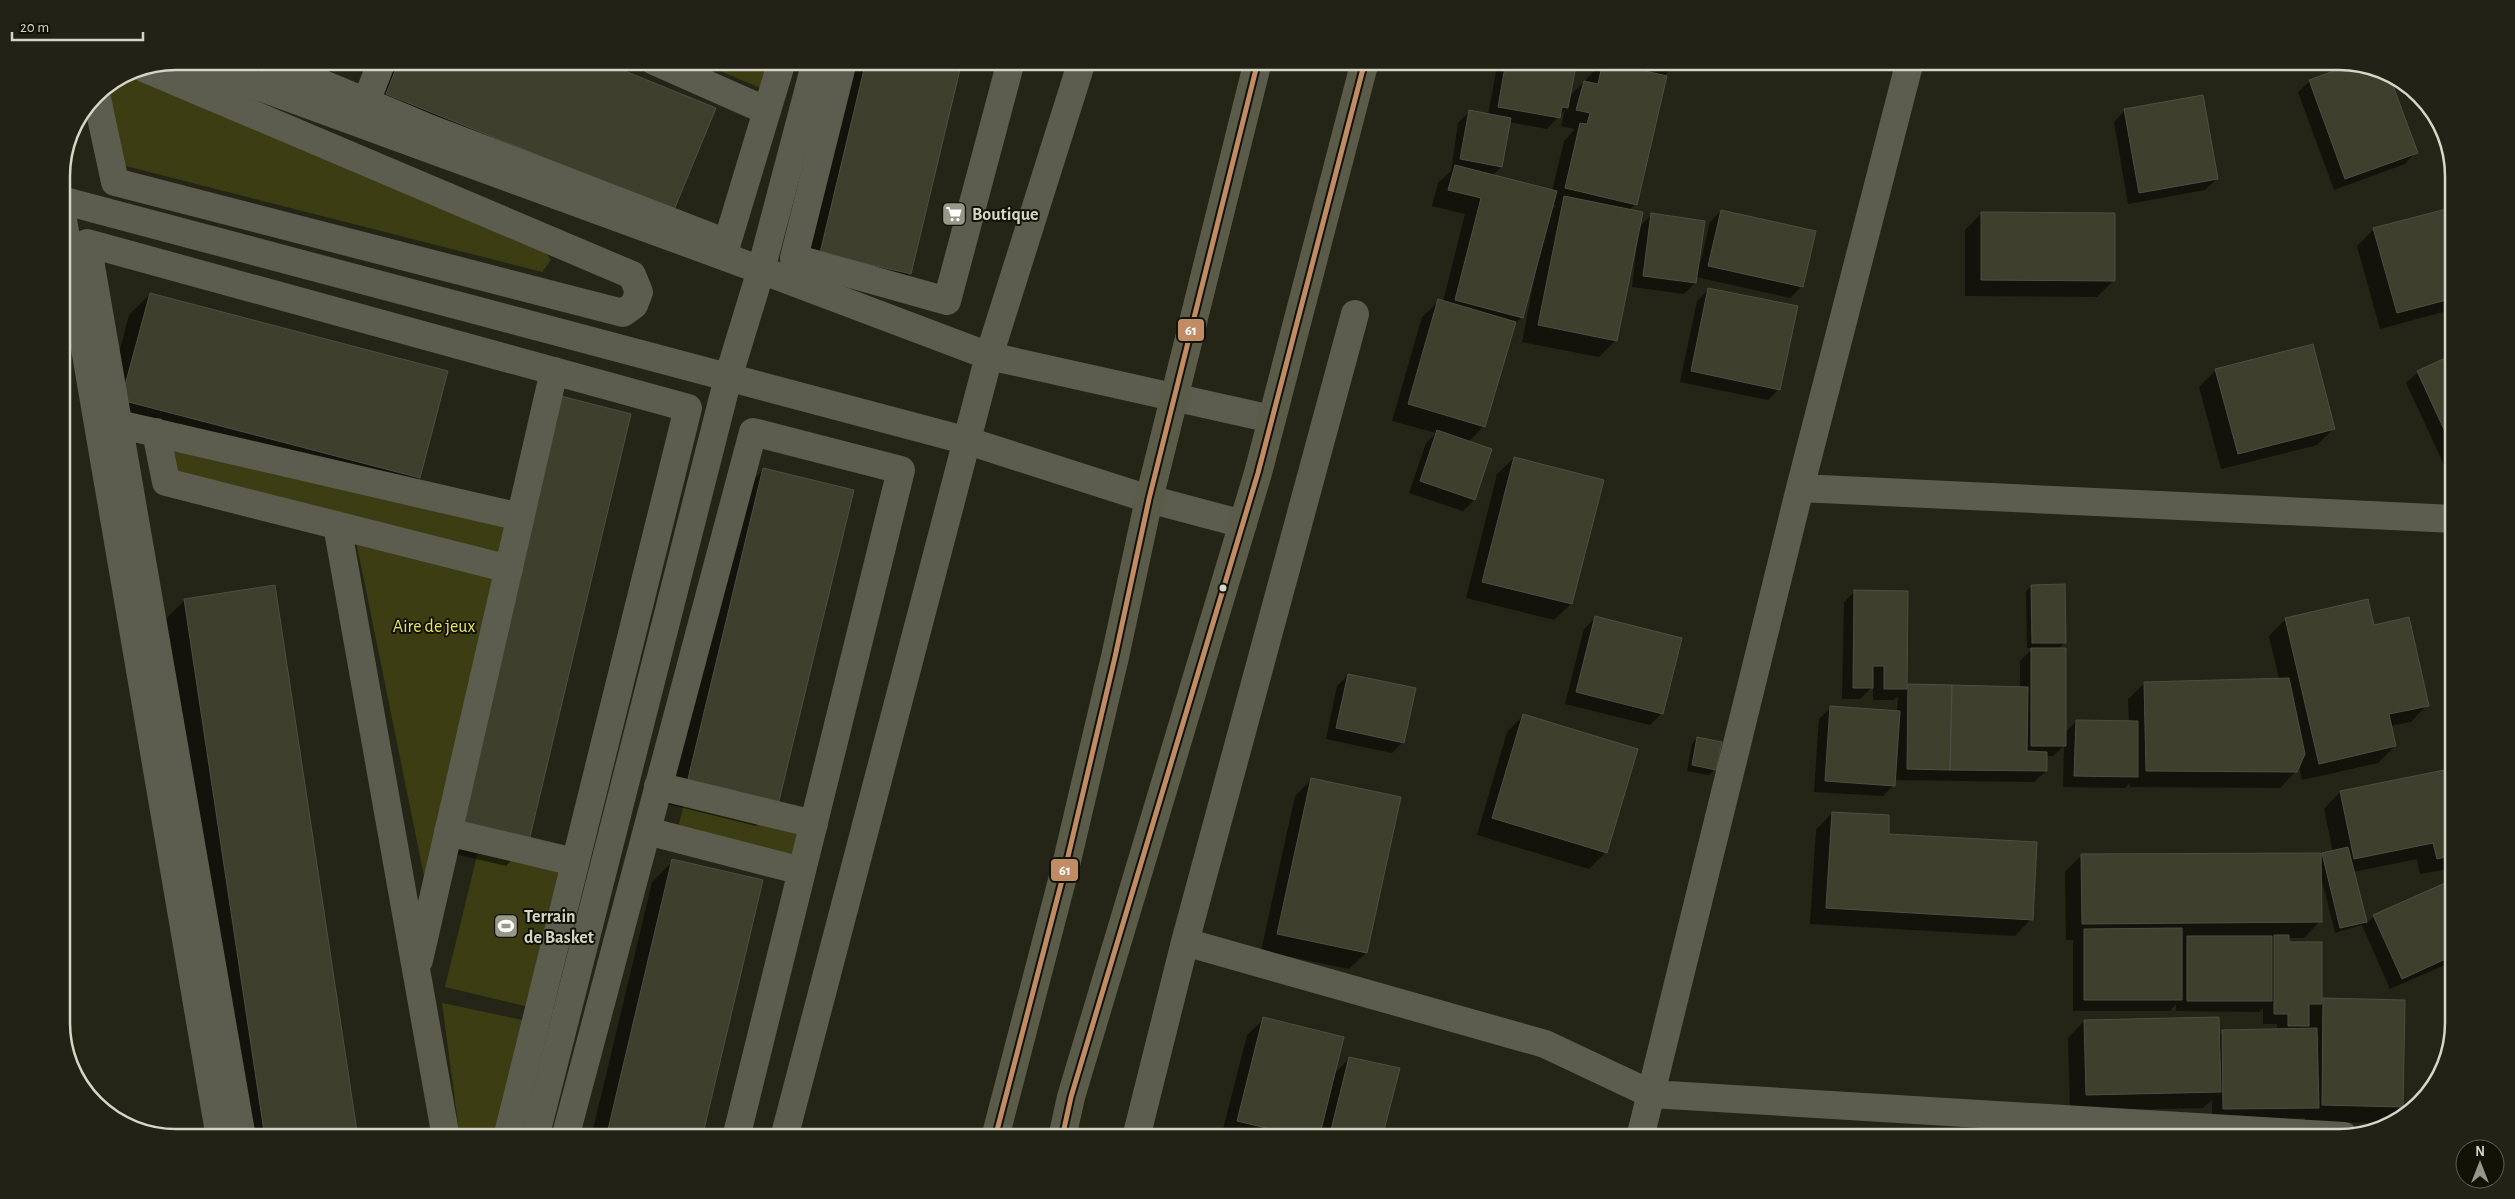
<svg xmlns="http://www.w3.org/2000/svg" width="2515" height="1199" font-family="'Alegreya Sans',sans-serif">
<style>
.green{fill:#3d3d14}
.shadow{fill:#0007;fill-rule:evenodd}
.building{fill:#3f3f2e;stroke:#4e4e43}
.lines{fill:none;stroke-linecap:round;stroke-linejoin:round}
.pedestrian{stroke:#5c5c4f;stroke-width:28}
.minor{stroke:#5c5c4f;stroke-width:28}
.primary{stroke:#5b5b4a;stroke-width:28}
.bus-1-casing{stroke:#121207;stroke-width:9}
.bus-1{stroke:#c18c65;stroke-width:5}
.bus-dot{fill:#d5d6c7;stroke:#121207;stroke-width:2}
.labels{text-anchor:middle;stroke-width:4;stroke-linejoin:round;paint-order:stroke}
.poi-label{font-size:18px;font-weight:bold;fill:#d5d6c7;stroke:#121207;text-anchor:start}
.park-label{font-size:18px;fill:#e6e65c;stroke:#121207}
.rim{fill:none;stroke:#d5d6c7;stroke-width:2.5}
.line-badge{stroke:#121207;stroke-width:2}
.badge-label{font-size:14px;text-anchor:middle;font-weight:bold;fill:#fff}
</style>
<rect width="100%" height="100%" fill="#242417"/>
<path class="green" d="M 696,61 L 770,61 L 765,90 Z
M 128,73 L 543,248 L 551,260 L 542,272 L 118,164 L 105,88 Z
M 167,449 L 508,524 L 501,557 L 175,476 Z
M 356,541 L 501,574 L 425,881 Z
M 685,799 L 801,828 L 793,861 L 677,832 Z
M 480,843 L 567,864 L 533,1008 L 445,987 Z
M 442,1003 L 532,1022 L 502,1138 L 460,1138 Z"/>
<path class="shadow" d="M 258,61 L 343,61 L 320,86 Z
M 388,61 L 597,61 L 673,210 L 366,115 Z
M 850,61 L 961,61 L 910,273 L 889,294 L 799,273 Z
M 1498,61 L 1576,61 L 1569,97 L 1598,67 L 1586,64 L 1587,61 L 1675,61 L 1674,66 L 1663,77 L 1636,204 L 1629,210 L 1638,228 L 1651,215 L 1698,272 L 1710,222 L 1721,211 L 1802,286 L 1790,298 L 1696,277 L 1695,283 L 1684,294 L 1632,287 L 1638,237 L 1636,237 L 1615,341 L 1599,357 L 1522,342 L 1535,276 L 1533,276 L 1522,317 L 1513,326 L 1484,426 L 1468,442 L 1474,500 L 1463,511 L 1409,493 L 1426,443 L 1436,433 L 1392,421 L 1422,317 L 1439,301 L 1443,302 L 1465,214 L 1432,206 L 1438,183 L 1451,171 L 1458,123 L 1470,111 L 1488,115 ZM 1565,110 L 1561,126 L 1575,129 L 1564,141 L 1552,191 L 1492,176 L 1501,167 L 1509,122 L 1547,129 ZM 1552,205 L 1556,206 L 1550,211 Z
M 2355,65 L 2383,70 L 2387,73 L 2416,152 L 2405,164 L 2334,190 L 2298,92 L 2310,81 Z
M 2125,110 L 2217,179 L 2205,190 L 2128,204 L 2114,122 Z
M 2454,208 L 2454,309 L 2380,329 L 2357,246 L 2374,229 Z
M 1982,213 L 2114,280 L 2097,297 L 1965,296 L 1965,230 Z
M 1708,290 L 1779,389 L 1768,400 L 1680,382 L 1697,301 Z
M 150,294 L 419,477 L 398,498 L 101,421 L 129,315 Z
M 2454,355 L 2454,466 L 2446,469 L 2406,383 L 2418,372 Z
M 2216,370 L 2334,428 L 2317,445 L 2221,469 L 2199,387 Z
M 1514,458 L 1571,604 L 1554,620 L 1466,598 L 1497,474 Z
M 763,470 L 777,805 L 756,826 L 667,804 L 742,491 Z
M 2032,586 L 2065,642 L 2058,649 L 2065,733 L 2076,721 L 2129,722 L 2128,699 L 2145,683 L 2279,679 L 2269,636 L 2286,619 L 2373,627 L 2427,705 L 2411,722 L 2390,726 L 2395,746 L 2378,763 L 2302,780 L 2299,765 L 2296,771 L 2280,788 L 2130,787 L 2130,783 L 2125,788 L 2063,787 L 2064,746 L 2053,756 L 2046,756 L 2046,771 L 2034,782 L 1894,780 L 1894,785 L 1883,796 L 1814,792 L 1819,719 L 1830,708 L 1897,712 L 1898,696 L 1894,700 L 1873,700 L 1873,686 L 1860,699 L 1842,699 L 1844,602 L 1855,591 L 1906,689 L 1909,686 L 2020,688 L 2020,661 L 2033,648 L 2027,648 L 2026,591 Z
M 185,600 L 357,1138 L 241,1138 L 164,621 Z
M 1596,617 L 1681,639 L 1661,714 L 1650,725 L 1565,704 L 1584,629 Z
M 1348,675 L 1403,742 L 1392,753 L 1326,739 L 1337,686 Z
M 1523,716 L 1606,852 L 1589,869 L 1477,835 L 1507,732 Z
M 1697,738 L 1715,769 L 1709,775 L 1687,771 L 1692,744 Z
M 2454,769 L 2454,868 L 2420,874 L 2417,859 L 2353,872 L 2366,924 L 2374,916 L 2454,881 L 2454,961 L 2390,989 L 2362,925 L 2335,933 L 2321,876 L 2320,921 L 2304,938 L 2288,938 L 2288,943 L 2320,1003 L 2323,1000 L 2402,1106 L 2385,1123 L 2305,1122 L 2305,1118 L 2212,1120 L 2212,1100 L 2203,1108 L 2070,1111 L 2068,1038 L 2084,1021 L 2218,1036 L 2222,1032 L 2277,1030 L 2277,1024 L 2263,1024 L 2263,1008 L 2259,1012 L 2176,1011 L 2176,1004 L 2170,1011 L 2073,1011 L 2073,940 L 2066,940 L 2065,872 L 2082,855 L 2320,857 L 2333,852 L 2324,809 L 2340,792 Z
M 1311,780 L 1366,953 L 1349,969 L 1261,951 L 1295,796 Z
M 1832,813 L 1887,835 L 2031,919 L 2015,936 L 1810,924 L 1816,830 Z
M 527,845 L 506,866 L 433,849 Z
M 673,861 L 701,1138 L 591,1138 L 652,882 Z
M 1264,1019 L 1334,1074 L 1350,1058 L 1381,1138 L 1221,1137 L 1247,1035 Z"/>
<path class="building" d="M 399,61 L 600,61 L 716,108 L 674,210 L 386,94 Z
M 866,61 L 962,61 L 911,274 L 820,253 Z
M 1506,61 L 1577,61 L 1568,108 L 1562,107 L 1560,118 L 1498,107 Z
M 1603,61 L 1667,76 L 1637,205 L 1565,188 L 1580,123 L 1587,124 L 1590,113 L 1576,110 L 1584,81 L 1598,84 Z
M 1653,61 L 1676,61 L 1675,67 Z
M 2353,64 L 2383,70 L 2389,75 L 2418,153 L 2345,179 L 2309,80 Z
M 2203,95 L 2218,179 L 2139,193 L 2124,109 Z
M 1469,110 L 1511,118 L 1502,167 L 1460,159 Z
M 1455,165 L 1557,191 L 1523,318 L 1455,300 L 1481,198 L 1448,190 Z
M 1564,196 L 1643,212 L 1617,341 L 1538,325 Z
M 2454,207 L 2454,298 L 2397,313 L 2373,228 Z
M 1721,210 L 1816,231 L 1803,287 L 1708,266 Z
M 1981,212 L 2115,213 L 2115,281 L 1981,280 Z
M 1651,213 L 1705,221 L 1696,283 L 1643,276 Z
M 1708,288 L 1798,306 L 1780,390 L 1691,371 Z
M 150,293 L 448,371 L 420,478 L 121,400 Z
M 1438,299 L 1516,322 L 1485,427 L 1408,404 Z
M 2313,344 L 2335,429 L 2238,454 L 2215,369 Z
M 2454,354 L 2454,451 L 2417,371 Z
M 557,395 L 631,414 L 528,845 L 453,828 Z
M 1437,430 L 1492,449 L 1475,500 L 1420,481 Z
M 1514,457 L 1604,480 L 1572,604 L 1482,582 Z
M 763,468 L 854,490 L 778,805 L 687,783 Z
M 2065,584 L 2066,643 L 2032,643 L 2031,585 Z
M 275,585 L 358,1138 L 265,1138 L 184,599 Z
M 1854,590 L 1908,591 L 1907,689 L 1884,689 L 1884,666 L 1873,666 L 1873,688 L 1853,688 Z
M 2368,599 L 2374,625 L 2409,617 L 2429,706 L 2389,714 L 2396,746 L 2319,764 L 2285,618 Z
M 1595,616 L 1682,638 L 1663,714 L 1576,692 Z
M 2031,648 L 2066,648 L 2066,746 L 2031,746 Z
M 1348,674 L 1416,688 L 1404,743 L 1336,728 Z
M 2289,678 L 2305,754 L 2297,772 L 2146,771 L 2144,682 Z
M 1908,684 L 1952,685 L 1950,770 L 1907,769 Z
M 1952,685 L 2028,687 L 2027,751 L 2047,752 L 2047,771 L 1950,770 Z
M 1830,706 L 1900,711 L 1895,786 L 1825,781 Z
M 1523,714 L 1638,749 L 1607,853 L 1492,818 Z
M 2076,720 L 2138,721 L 2138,777 L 2074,776 Z
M 1697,737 L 1722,742 L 1716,770 L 1692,765 Z
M 2454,768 L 2454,855 L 2437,859 L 2433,843 L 2354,859 L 2340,791 Z
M 1311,778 L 1401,797 L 1367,953 L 1277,934 Z
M 1832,812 L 1889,815 L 1889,834 L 2037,842 L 2033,920 L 1826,908 Z
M 2348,847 L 2367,922 L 2340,928 L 2322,853 Z
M 2321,853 L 2322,922 L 2082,924 L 2081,854 Z
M 672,859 L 763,880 L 702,1138 L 606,1138 Z
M 2454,879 L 2454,955 L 2402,979 L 2373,915 Z
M 2182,928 L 2182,1000 L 2084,1000 L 2084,929 Z
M 2274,935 L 2289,935 L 2289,942 L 2322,942 L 2322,1004 L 2309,1004 L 2309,1026 L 2288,1026 L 2288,1014 L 2274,1014 Z
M 2187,936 L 2272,936 L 2272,1001 L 2187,1001 Z
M 2323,998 L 2405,1000 L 2403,1107 L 2322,1105 Z
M 1263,1017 L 1344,1037 L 1319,1138 L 1308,1138 L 1237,1121 Z
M 2219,1017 L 2221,1092 L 2086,1095 L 2084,1020 Z
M 2317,1028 L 2319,1108 L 2223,1109 L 2222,1030 Z
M 1349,1057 L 1400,1068 L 1382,1138 L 1329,1138 Z"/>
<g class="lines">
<path class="pedestrian" d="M 268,61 L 426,127 L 727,243 L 782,61
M 654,61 L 767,111
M 843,61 L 794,258 L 947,301 L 1011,61
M 96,94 L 115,182 L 623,313 L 634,305 L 639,292 L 632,275 L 144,68
M 366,102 L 382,61
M 118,424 L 520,517
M 156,432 L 166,482 L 509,569
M 337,525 L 446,1138
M 658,786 L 814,824
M 647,831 L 802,871
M 448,832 L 575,862
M 419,960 L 554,371
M 242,1138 L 87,243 L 688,408 L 507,1138
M 565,1138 L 753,432 L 901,470 L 736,1138"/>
<path class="minor" d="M 189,61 L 761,270 L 989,356 L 1272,419
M 61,200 L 968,441 L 1149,499 L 1243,524
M 61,208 L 220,1138
M 1800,488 L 2454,519
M 1185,942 L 1545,1044 L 1651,1094 L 2344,1136
M 535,1138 L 728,378 L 761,270 L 816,61
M 784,1138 L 989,356 L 1082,61
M 1136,1138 L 1185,942 L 1355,314
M 1640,1138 L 1800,488 L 1910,61"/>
<path class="primary" d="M 995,1138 L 1066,865 L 1115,657 L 1149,499 L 1258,61
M 1062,1138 L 1071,1097 L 1258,473 L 1365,61"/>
<defs>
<path id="bus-1" d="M 995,1138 L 1066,865 L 1115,657 L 1149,499 L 1258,61
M 1062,1138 L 1071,1097 L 1258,473 L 1365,61"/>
</defs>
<use href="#bus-1" class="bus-1-casing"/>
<use href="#bus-1" class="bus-1"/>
</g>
<defs>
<symbol id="supermarket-square" viewBox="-11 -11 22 22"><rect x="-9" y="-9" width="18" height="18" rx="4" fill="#979889" stroke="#121207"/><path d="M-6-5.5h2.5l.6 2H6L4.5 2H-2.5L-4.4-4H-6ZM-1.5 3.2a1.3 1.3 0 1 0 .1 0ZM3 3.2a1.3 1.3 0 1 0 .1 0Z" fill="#fff"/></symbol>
<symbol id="stadium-square" viewBox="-11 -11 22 22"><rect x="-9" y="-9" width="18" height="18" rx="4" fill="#979889" stroke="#121207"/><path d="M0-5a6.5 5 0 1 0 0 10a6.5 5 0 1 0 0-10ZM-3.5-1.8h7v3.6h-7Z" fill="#fff"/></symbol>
</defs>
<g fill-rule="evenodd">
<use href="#supermarket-square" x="940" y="200" width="28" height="28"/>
<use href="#stadium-square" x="492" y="912" width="28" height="28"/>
</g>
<circle class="bus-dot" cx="1223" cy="588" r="4.5"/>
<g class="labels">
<g class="poi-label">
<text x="972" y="220">Boutique</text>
<text x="524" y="922">Terrain<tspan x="524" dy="21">de Basket</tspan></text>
</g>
<g class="park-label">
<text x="434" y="632">Aire de jeux</text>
</g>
</g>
<path d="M0 0H2515V1199H0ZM176 70H2339A106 106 0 0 1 2445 176V1023A106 106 0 0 1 2339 1129H176A106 106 0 0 1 70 1023V176A106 106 0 0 1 176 70Z" fill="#222216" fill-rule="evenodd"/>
<path class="rim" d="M176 70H2339A106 106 0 0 1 2445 176V1023A106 106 0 0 1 2339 1129H176A106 106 0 0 1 70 1023V176A106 106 0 0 1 176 70Z"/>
<g class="line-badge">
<rect x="1177" y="318" width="28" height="24" rx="5" fill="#c18c65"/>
<rect x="1050" y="858" width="29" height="24" rx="5" fill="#c18c65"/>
</g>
<g class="badge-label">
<text x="1191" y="335">61</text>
<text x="1065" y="875">61</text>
</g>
<g transform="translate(2480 1164)"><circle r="24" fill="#121207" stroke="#606054"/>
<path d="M0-4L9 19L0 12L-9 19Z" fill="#979889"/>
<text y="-8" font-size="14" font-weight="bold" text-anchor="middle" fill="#d5d6c7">N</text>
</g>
<path d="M12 32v8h131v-8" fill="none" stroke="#d5d6c7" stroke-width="2.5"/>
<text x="20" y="32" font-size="15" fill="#d5d6c7" stroke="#121207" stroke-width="4" paint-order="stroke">20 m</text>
</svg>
